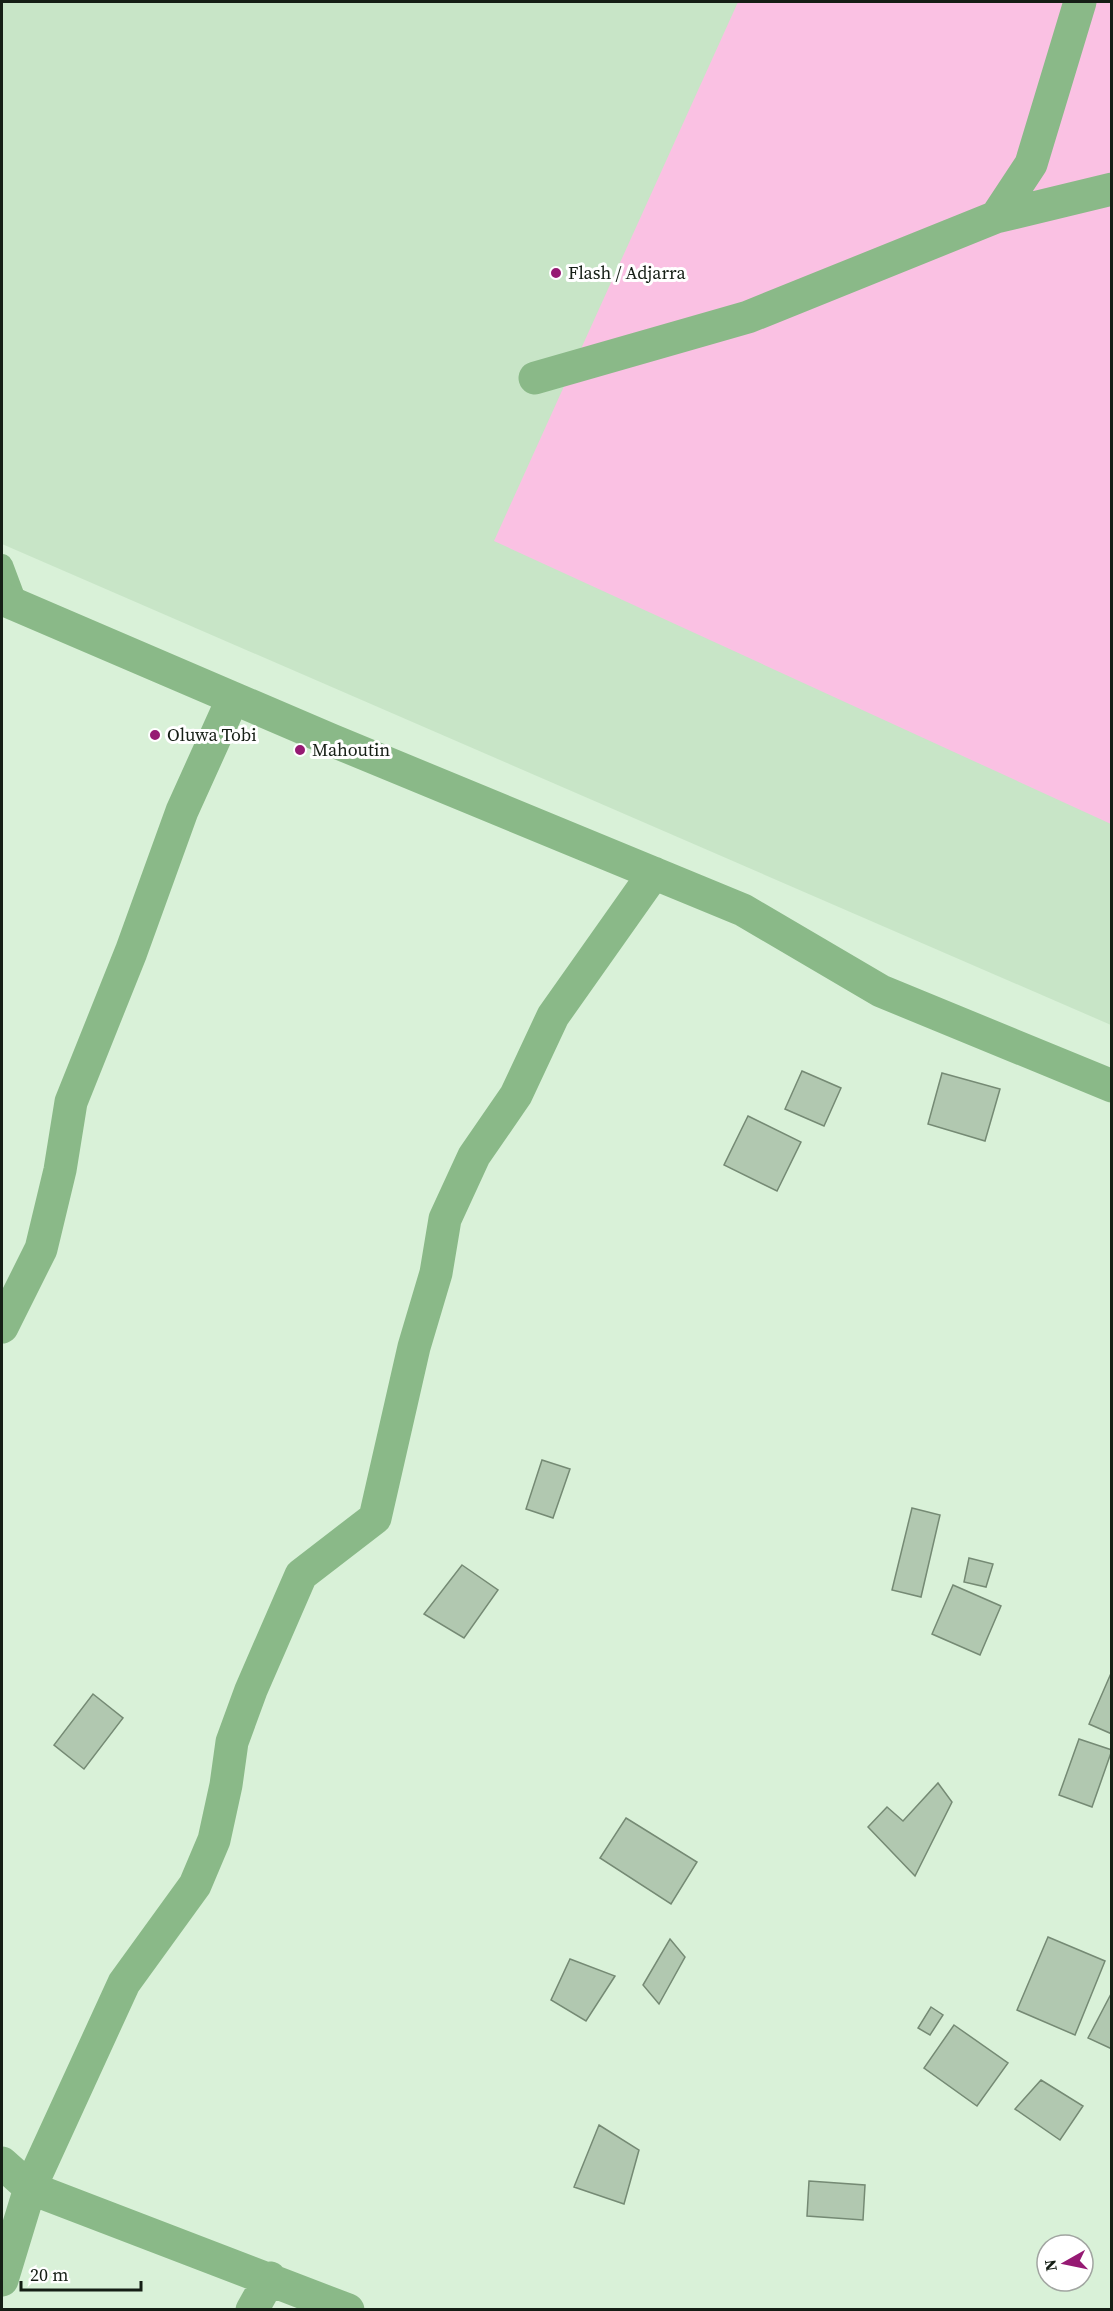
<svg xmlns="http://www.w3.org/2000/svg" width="1113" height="2311" font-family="'Source Serif 4',serif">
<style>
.built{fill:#c8e5c7}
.green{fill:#fac1e3}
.building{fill:#b1c8b0;stroke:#758a74;stroke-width:1.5}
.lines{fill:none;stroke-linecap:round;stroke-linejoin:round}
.lane{stroke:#8ab988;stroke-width:22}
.street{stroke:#8ab988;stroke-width:33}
.poi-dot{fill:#961a73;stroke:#fff;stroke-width:2}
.labels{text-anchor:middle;stroke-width:6;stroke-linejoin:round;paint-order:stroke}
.poi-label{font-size:18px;fill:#151e15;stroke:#fff;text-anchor:start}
</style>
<rect width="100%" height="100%" fill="#d9f1d8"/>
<path class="built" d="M 2,2 L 1111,2 L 1111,1025 L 2,544 Z"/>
<path class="green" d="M 738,2 L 1111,2 L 1111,824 L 494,541 Z"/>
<path class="building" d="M 802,1071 L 841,1088 L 824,1126 L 785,1109 Z
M 942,1073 L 1000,1089 L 985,1141 L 928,1124 Z
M 748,1116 L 801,1142 L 777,1191 L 724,1165 Z
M 542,1460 L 570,1469 L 553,1518 L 526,1509 Z
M 912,1508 L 940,1515 L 921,1597 L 892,1590 Z
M 969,1558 L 993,1564 L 986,1587 L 964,1582 Z
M 462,1565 L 498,1590 L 464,1638 L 424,1614 Z
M 953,1585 L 1001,1606 L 980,1655 L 932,1634 Z
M 1112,1671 L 1112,1734 L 1089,1724 Z
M 93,1694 L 123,1718 L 84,1769 L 54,1745 Z
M 1079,1739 L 1112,1750 L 1092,1807 L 1059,1795 Z
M 938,1783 L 952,1802 L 915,1876 L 868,1827 L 887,1807 L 903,1821 Z
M 626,1818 L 697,1862 L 671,1904 L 600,1858 Z
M 1048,1937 L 1105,1961 L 1075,2035 L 1017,2010 Z
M 670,1939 L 685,1957 L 659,2004 L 643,1985 Z
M 570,1959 L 615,1976 L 586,2021 L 551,2000 Z
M 1112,1992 L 1112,2049 L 1088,2038 Z
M 931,2007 L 943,2015 L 930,2035 L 918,2028 Z
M 954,2025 L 1008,2063 L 977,2106 L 924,2068 Z
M 1041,2080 L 1083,2106 L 1060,2140 L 1015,2109 Z
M 599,2125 L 639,2150 L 624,2204 L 574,2187 Z
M 809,2181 L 865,2185 L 863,2220 L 807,2216 Z"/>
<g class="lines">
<path class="lane" d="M 2,565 L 17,605"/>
<path class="street" d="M 996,217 L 1112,189
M 535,378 L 748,317 L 996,217 L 1031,164 L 1080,2
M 2,599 L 331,740 L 743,910 L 881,991 L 1112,1086
M 2,1327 L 41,1249 L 60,1170 L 71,1102 L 131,952 L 182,811 L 233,698
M 2,2163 L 30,2188 L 348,2310
M 2,2280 L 30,2188 L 124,1983 L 195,1885 L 214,1840 L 226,1785 L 232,1742 L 251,1690 L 301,1575 L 375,1518 L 414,1347 L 436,1273 L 445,1219 L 474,1156 L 516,1095 L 553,1016 L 654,873
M 252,2310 L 270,2278"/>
</g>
<g class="poi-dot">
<circle cx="556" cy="273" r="6"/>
<circle cx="155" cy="735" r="6"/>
<circle cx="300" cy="750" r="6"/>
</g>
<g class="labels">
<g class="poi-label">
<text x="568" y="279">Flash / Adjarra</text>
<text x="167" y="741">Oluwa Tobi</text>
<text x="312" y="756">Mahoutin</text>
</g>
</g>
<rect width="1113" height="2311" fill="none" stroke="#151e15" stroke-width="6"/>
<g transform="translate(1065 2263) rotate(261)"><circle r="28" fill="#ffffff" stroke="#a1a5a1" stroke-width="1.5"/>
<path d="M0-4.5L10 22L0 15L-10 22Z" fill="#961a73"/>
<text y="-9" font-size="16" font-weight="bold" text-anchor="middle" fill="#151e15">N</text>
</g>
<path d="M21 2281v9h120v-9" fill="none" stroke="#151e15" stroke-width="3"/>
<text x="30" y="2281" font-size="18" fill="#151e15" stroke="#ffffff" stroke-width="4.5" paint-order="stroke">20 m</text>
</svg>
